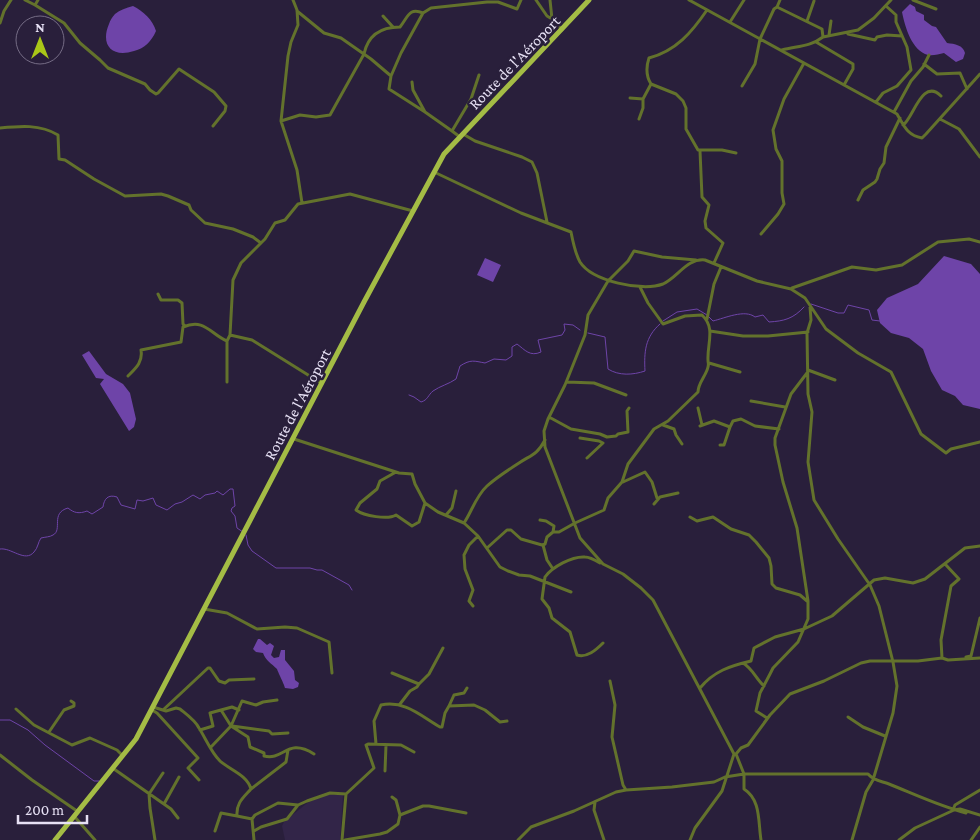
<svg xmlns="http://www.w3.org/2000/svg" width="980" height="840" font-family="'Crimson Pro',serif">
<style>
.built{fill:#322548}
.water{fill:#6e44a8}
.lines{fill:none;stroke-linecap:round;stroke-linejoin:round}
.stream{stroke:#6e44a8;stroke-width:1}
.minor{stroke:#63722c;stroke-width:3}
.major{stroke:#a4bc45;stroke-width:5}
.labels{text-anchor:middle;stroke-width:5;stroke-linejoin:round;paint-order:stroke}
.street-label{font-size:16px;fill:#e6e0f4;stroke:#291f3b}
</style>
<rect width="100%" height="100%" fill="#291f3b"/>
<path class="built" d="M 324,794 L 343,795 L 340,840 L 285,840 L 282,826 L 284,822 L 306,804 Z"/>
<path class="water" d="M 910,4 L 915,7 L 916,11 L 924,15 L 924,20 L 932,26 L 936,27 L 947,43 C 955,44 963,45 965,53 L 963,59 L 956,62 L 944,53 C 939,54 933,56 928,55 C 912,51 905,27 902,12 Z
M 133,6 C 143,11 153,20 156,31 C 151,42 145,48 134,51 C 112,58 100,45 109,24 C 110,21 112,17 115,14 C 120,10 126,8 133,6 Z
M 944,256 L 971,264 L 980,274 L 980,409 L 963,405 L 955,396 L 942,390 L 931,371 L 923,349 L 909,338 L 891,333 L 880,323 L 877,310 L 887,298 L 918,284 Z
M 485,258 L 501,265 L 493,282 L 477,275 Z
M 89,351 L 106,374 L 123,384 L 130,393 L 136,419 L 134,427 L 129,431 L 100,384 L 104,379 L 96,378 L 82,355 Z
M 258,639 L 260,639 L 267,645 L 270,643 L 274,646 L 271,655 L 274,658 L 279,657 L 281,650 L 285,650 L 285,660 L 294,671 L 295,680 L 299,683 L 298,687 L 293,689 L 285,688 C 285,686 277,670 277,669 C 271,663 266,661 263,653 L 256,652 L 253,649 Z"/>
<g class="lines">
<path class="stream" d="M 811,304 L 838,313 L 844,313 L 848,305 L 869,310 L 872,320 L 880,321
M 708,316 L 713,321 C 725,318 745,309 755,317 L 763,315 L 769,322 C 784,321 793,319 804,307
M 663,321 L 677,312 L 697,309 L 707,315
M 588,333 L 605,337 L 608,369 C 619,376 633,375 645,371 C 644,352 645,337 660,324
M 409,395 L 414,397 L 421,402 C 428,400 428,395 433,391 C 440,386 449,384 456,379 L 460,366 C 471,359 474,361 485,363 L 494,359 L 506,360 L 512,356 L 512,347 L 517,344 C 525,350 530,357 541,352 L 538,340 L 562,335 L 565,330 L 564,324 L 573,325 L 580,330
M 246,535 L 248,545 L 252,551 L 276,568 L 310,568 L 317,570 L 322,570 L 349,585 L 352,590
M 0,549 C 11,547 25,563 34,552 C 38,548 38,542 41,538 C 45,537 50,537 53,535 C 63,530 50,513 68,508 C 74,513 79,514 87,511 L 92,514 L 103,507 C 104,499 108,494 117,497 L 121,505 L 135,509 L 137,500 L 143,501 L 153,498 L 156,505 L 167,510 L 175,504 L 182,502 L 193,495 L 200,499 L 205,495 L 215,493 L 217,491 L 223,495 L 230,489 L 233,489 L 235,506 L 232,508 L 231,511 L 235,516 L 237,528 L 243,532
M 0,720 L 10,720 L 28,730 L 45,745 L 94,781 L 99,781"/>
<path class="minor" d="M 25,0 L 35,5 L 38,0
M 293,0 L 297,10 L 298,25 L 291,42 L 288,56 L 281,121 L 300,115 L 316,117 L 330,115 L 364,54 C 368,35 381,27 400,27 C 408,17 409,7 423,13 L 431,8 L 487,2 L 498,2 L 517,9 L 521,0
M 536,0 L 547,16 L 552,19
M 550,0 L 552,19 L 562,30
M 689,0 L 897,114 C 904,126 907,135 922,138 L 926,134 L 980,74
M 913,0 L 936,9
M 35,5 L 64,23 L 80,43 L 100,60 L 108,68 L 145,84 L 150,90 L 156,94 L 158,93 L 179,69 L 214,92 L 226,106 L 225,111 L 213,126
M 777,7 L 780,0
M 707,10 C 692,32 676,51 649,58 C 646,67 646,76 651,84 L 676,94 L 683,101 L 686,108 L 686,129 L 698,150 L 722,150 L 736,153
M 297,11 L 324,33 L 341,38 L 371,59 L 391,76 L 389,89 L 425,112
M 383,16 L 393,27
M 807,21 L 814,1
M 730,22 L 744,0
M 0,23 L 4,11 L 11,0
M 848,34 L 875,40 L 877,37 L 887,35 L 902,36
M 829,35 L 831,21
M 823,37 L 858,30 L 874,18 L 891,0
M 816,42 L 853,64 L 853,69 L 844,85
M 924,64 L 937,74 L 960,73 L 967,89
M 391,76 L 401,53 L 423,13
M 412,82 L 413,90 L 425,112 L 452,131
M 742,86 L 755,64 L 760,39 L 774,9 L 777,7 L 822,29 L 823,37 C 810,47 797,46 782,50
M 630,98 L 643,99 L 651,84
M 876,102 L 883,93 L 897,86 L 911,70 L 907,47 L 896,22 L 896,15 L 886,6
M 894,112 L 911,81 L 923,67 L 929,55
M 639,119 L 643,108 L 643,99
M 940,119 L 959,129 L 980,157
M 281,121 L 297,170 L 302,203
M 903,125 C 913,119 922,77 941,96
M 0,128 C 20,126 40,124 58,135 L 59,159 L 65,160 L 94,179 L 125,196 L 161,194 L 168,196 L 189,205 L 191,210 L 205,223 L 233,229 L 253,237 L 261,243
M 463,134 L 475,141 L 522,157 L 532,162 L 537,173 L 547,222
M 460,137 L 452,131 L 471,99 L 479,75
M 700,151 L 702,197 L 709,205 L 705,221 L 706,228 L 723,243 L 714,263
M 434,172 L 521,213 L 571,232 C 573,242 575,253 580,262 C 592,281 642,292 663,284 C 678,277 687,258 705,260 L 757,281 L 791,289 L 805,298 L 826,329 L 858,353 L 891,372 L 921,434 L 946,453 L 951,449 L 980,442
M 858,200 L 863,190 L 875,182 L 877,179 L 880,169 L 884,163 L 886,147 L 900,118
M 761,234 L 778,214 L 784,204 L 782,193 L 782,161 L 776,149 L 773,130 L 784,99 L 804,63
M 792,288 L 852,267 L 876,270 L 902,265 L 938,242 L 969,239 L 980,242
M 158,294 L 161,300 L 178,300 L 182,303 L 183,324 L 185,326
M 810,307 L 811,320 L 807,333 L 808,394 L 812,412 L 808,462 L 814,500 L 838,539 L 870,585 L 879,606 L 893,662 L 897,686 L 893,713 L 873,780 L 866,792 L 852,840
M 707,319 L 714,284 L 721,267
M 710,331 L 743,336 L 768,336 L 808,332
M 709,363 L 740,372
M 808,370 L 835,380
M 128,376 C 136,368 143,362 141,350 L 181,342 L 183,327 C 205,318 210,334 227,341
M 227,382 L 227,341 L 230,335
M 567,382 L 594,383 L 626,395
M 321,383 L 252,340 L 230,335 L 233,280 L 241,263 L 265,239 L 275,223 L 285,220 L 298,204 L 350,194 L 413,211
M 751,401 L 785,407
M 698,408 L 702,425
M 549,417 L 571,429 L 600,434 L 607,437 L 616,436 L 618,434 L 628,432 L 627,411 L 629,408
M 663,425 L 674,429 L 676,435 L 682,444
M 700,426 L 714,421 L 730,427 L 733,421 L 741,419 L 755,426 L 779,429
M 580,438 L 599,441 L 603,443 L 587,458
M 294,439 L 399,473 L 412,474 L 415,484 L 425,503 L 438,512 L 464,523 L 478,536 L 469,545 L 464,555 L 465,569 L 473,590 L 469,601 L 473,606
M 720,445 L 724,445 L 730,427
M 396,472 L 380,481 L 377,489 L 360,503 L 356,510 C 364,516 388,520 396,515 L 412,526 L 419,522 L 425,503
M 623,482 L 645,472 L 652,482 L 657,498
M 654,504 L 660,497 L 678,493
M 446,515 L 452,508 L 456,491
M 690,517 L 697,521 L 713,517 L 731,529 L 749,535 L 756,542 L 769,558 L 771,566 L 772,584 L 776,588 L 800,595 L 807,601
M 540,520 L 546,521 L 554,526 L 553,532
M 464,523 C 472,511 476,496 487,486 C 496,478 508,470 519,463 C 531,455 537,455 545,440
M 478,536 L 500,567 L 508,571 L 519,575 L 530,576 L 571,592
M 543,545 L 547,560 L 553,569
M 487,548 L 507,530 L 511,530 L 521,539 L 542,545 L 545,544 L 547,537 L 553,532 L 559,532 L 575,523 L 604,510 L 608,498 L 622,482 L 628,464 L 654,429 L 668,421 L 698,392 C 698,383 706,376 708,367 C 709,363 708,364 708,360 C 707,344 716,328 702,315 L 685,316 L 663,324 L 648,303 L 640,287
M 600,563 C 595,560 590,557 585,557 C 572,556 552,567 545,577 L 542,599 L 549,608 L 552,618 L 570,632 L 577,655 C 587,658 596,650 603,643
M 204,609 L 227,613 L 257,629 L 285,627 L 297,628 L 329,642 L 332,673
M 966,657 L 971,656 L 980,618
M 942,658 L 941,640 L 951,586 L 959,579 L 945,564
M 743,663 C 753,669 756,679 764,686
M 392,673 L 419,684 L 417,687 L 410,691 L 400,704
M 610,681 L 615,705 L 612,737 L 623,785 L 626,790
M 419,684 L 429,674 L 443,648
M 700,688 C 714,671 730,666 751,661 L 754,648 L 775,637 L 804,629 L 832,616 L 874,580 L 885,578 L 913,583 L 925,579 L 965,548 L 980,546
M 449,706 L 454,695 L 464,693 L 467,688
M 153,707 L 166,711 L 176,708 L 180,709 C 186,714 195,720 199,728 C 206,739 211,752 220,761 C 230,770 247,775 251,789 C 243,798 236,803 237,816 L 252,819 L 254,840
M 16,709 L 34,725 L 72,745 L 90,738 L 117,750 L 123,756
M 152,710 L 157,713 L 198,758 L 188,768 L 199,780
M 163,710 L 208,668 L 210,668 L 219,681 L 225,683 L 229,680 L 254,679
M 221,710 L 231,726 L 248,737 L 250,747 L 264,753 L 264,756 C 284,761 287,737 314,754
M 848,717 L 863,727 L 885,736
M 767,718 L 756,711 L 760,693 L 770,674 L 773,668 L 798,642 L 808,619 L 808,601 L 797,528 L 783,482 L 775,445 L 775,438 L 791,394 L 807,373
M 232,726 L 269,731 L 272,734 L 288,733
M 200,730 L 213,726 L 210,713 L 232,707 L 239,710
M 49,732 L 64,710 L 74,706 L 74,703 L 71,701
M 376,744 L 374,721 L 381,705 C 405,700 421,716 440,727 L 442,727 L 445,713 L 449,706 L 474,705 L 485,710 L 500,722 L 507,721
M 211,747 L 231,726 L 242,701 L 256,705 L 263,702 L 277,700
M 734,754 L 736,754 L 741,748 L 748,745 L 770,715 L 790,694 L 824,681 L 861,663 L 870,661 L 918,661 L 942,658 L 948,660 L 980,658
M 736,754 L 744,774 L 744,789 C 761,800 758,821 761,840
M 0,755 L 32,780 L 77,811
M 114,769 L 171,809 L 178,818
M 385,771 L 386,745
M 251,789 L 286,762 L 288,750
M 392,797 L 396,800 L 400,815
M 595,802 L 594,810 L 604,840
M 164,804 L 179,777
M 953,810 L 955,805 L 980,790
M 74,816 L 95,840
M 252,819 L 255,815 L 278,803 L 298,805
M 215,831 L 221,813 L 237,816
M 254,831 L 261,827 L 287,819 L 298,805 L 307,801 L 330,793 L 346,794 L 374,768 L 366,745 L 368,744 L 401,745 L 414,752
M 155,840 L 150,808 L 149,794 L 163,773
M 342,840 L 346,794
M 345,840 L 380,834 L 387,832 L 398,824 L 400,815 L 423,806 L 429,806 L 466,813
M 518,840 L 531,827 L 574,811 L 616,792 L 626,790 L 672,787 L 714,782 L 725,777 L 744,774 L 868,774 C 874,781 881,781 889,784 C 914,794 939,806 966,813
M 690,840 L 695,828 L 722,791 L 734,754 L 653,600 L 641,588 L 623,574 L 603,564 L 580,538 L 545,447 L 544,431 L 548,419 L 565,385 L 585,335 L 588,315 L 608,281 L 628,261 L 634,251 L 662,257 L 696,260
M 899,840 L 915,828 L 954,810 L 960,809 L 980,815
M 971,840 L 980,827"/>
<path class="major" d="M 55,840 L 136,739 L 364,302 L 444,154 L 589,0"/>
</g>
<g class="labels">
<g class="street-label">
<text transform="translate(514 62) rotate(-46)" y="6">Route de l'Aéroport</text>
<text transform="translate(297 404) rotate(-62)" y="6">Route de l'Aéroport</text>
</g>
</g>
<g transform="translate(40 40)"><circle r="24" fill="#291f3b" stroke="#756c85"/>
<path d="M0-4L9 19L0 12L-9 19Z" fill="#aac718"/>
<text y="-8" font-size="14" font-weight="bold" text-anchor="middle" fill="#e6e0f4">N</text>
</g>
<path d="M18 815v8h69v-8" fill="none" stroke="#e6e0f4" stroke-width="2.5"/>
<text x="25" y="815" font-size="15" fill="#e6e0f4" stroke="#291f3b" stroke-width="4" paint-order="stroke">200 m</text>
</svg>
